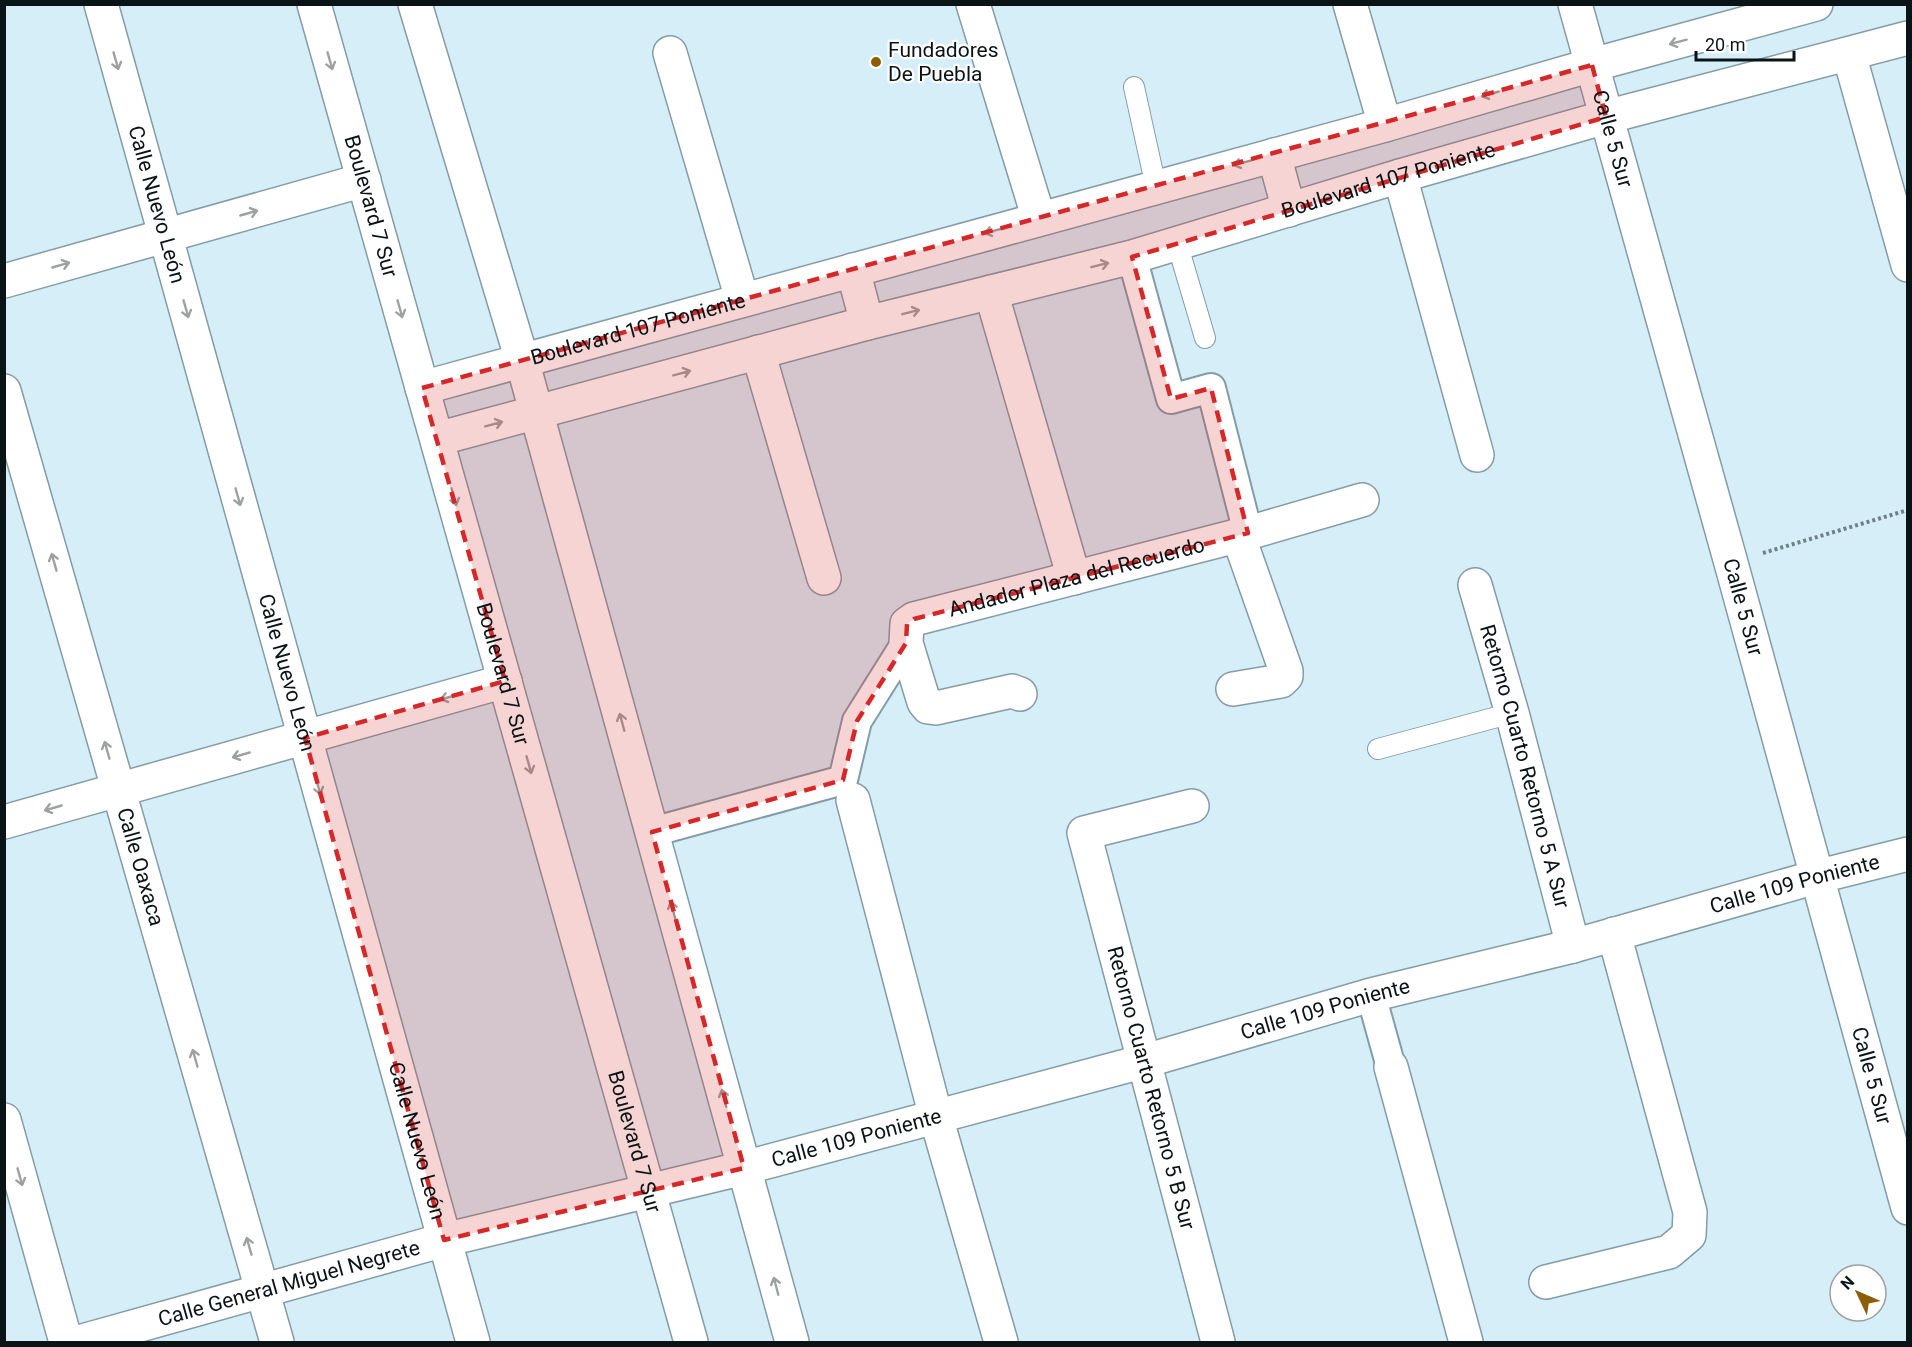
<svg xmlns="http://www.w3.org/2000/svg" width="1912" height="1347" font-family="Roboto,sans-serif">
<style>
.lines{fill:none;stroke-linecap:round;stroke-linejoin:round}
.service-casing{stroke:#849ca5;stroke-width:22}
.pedestrian-casing{stroke:#849ca5;stroke-width:32}
.minor-casing{stroke:#849ca5;stroke-width:36}
.tertiary-casing{stroke:#849ca5;stroke-width:36}
.path{stroke:#6f8086;stroke-width:4;stroke-dasharray:3 3;stroke-linecap:butt}
.service{stroke:#fff;stroke-width:20}
.pedestrian{stroke:#fff;stroke-width:28}
.minor{stroke:#fff;stroke-width:33}
.tertiary{stroke:#fff;stroke-width:33}
.oneway{stroke:#9da1a2}
.marked{fill:#d62828;fill-opacity:0.2;stroke:#d62828;stroke-width:4.5;stroke-dasharray:12 8;stroke-linejoin:round}
.poi-dot{fill:#8d5e05;stroke:#fff;stroke-width:2}
.labels{text-anchor:middle;stroke-width:4.5;stroke-linejoin:round;paint-order:stroke}
.poi-label{font-size:21px;fill:#0a1316;stroke:#fff;text-anchor:start}
.street-label{font-size:21px;fill:#0a1316;stroke:#fff}
</style>
<rect width="100%" height="100%" fill="#d5eef8"/>
<g class="lines">
<defs>
<path id="service" d="M 1134,87 L 1156,187
M 1177,243 L 1205,338
M 1378,749 L 1512,713"/>
<path id="pedestrian" d="M 1132,257 L 1171,399 L 1211,388 L 1248,533
M 652,832 L 843,780 L 857,721 L 906,643
M 1371,995 L 1391,1067"/>
<g id="minor">
<path id="s1" d="M 101,4 L 473,1342"/>
<path d="M 973,4 L 1039,219"/>
<path d="M 1350,4 L 1385,125"/>
<path id="s2" d="M 1575,4 L 1731,563 L 1908,1208"/>
<path d="M 670,53 L 742,299"/>
<path d="M 1849,54 L 1908,265"/>
<path d="M 1274,155 L 1289,210"/>
<path d="M 1400,176 L 1477,455"/>
<path d="M 853,270 L 867,323"/>
<path d="M 4,281 L 364,180"/>
<path d="M 991,292 L 1074,578"/>
<path d="M 758,352 L 824,578"/>
<path id="s3" d="M 422,388 L 1385,125 L 1592,65 L 1816,4"/>
<path id="s4" d="M 4,391 L 277,1342"/>
<path id="s5" d="M 437,439 L 867,323 L 1132,257 L 1400,176 L 1606,117 L 1908,38"/>
<path id="s6" d="M 1475,585 L 1512,713 L 1573,946"/>
<path d="M 1233,689 L 1281,681 L 1286,676 L 1286,671 L 1238,535"/>
<path id="s7" d="M 1020,694 L 1012,691 L 936,708 L 928,707 L 924,702 L 906,643 L 907,624 L 914,619 L 1248,533 L 1362,500"/>
<path d="M 853,800 L 936,1117 L 1001,1342"/>
<path id="s8" d="M 1192,806 L 1084,833 L 1218,1342"/>
<path d="M 4,822 L 505,681"/>
<path d="M 1391,1067 L 1466,1342"/>
<path d="M 4,1120 L 66,1342"/>
<path d="M 1546,1282 L 1669,1252 L 1689,1235 L 1690,1212 L 1614,934"/>
<path id="s9" d="M 79,1342 L 444,1240 L 744,1168 L 1145,1061 L 1371,995 L 1573,946 L 1816,877 L 1908,854"/>
</g>
<g id="tertiary">
<path id="s10" d="M 314,4 L 691,1342"/>
<path d="M 415,4 L 522,360 L 792,1342"/>
</g>
</defs>
<use href="#service" class="service-casing"/>
<use href="#pedestrian" class="pedestrian-casing"/>
<use href="#minor" class="minor-casing"/>
<use href="#tertiary" class="tertiary-casing"/>
<path class="path" d="M 1763,553 L 1908,510"/>
<use href="#service" class="service"/>
<use href="#pedestrian" class="pedestrian"/>
<use href="#minor" class="minor"/>
<use href="#tertiary" class="tertiary"/>
</g>
<defs><path id="oneway-shaft" d="M-6 0H5M1.5-3L5.5 0L1.5 3" fill="none" stroke-width="1.6" stroke-linecap="round" stroke-linejoin="round" transform="scale(1.5)"/></defs>
<g class="oneway">
<use href="#oneway-shaft" transform="translate(1678 42) rotate(165)"/>
<use href="#oneway-shaft" transform="translate(116 61) rotate(74)"/>
<use href="#oneway-shaft" transform="translate(330 61) rotate(74)"/>
<use href="#oneway-shaft" transform="translate(1490 94) rotate(164)"/>
<use href="#oneway-shaft" transform="translate(1242 163) rotate(165)"/>
<use href="#oneway-shaft" transform="translate(249 213) rotate(-16)"/>
<use href="#oneway-shaft" transform="translate(993 231) rotate(165)"/>
<use href="#oneway-shaft" transform="translate(61 265) rotate(-16)"/>
<use href="#oneway-shaft" transform="translate(1100 265) rotate(-14)"/>
<use href="#oneway-shaft" transform="translate(186 309) rotate(74)"/>
<use href="#oneway-shaft" transform="translate(400 309) rotate(74)"/>
<use href="#oneway-shaft" transform="translate(911 312) rotate(-14)"/>
<use href="#oneway-shaft" transform="translate(682 373) rotate(-15)"/>
<use href="#oneway-shaft" transform="translate(494 424) rotate(-15)"/>
<use href="#oneway-shaft" transform="translate(238 497) rotate(74)"/>
<use href="#oneway-shaft" transform="translate(454 497) rotate(74)"/>
<use href="#oneway-shaft" transform="translate(54 562) rotate(-106)"/>
<use href="#oneway-shaft" transform="translate(449 697) rotate(164)"/>
<use href="#oneway-shaft" transform="translate(622 722) rotate(-105)"/>
<use href="#oneway-shaft" transform="translate(107 750) rotate(-106)"/>
<use href="#oneway-shaft" transform="translate(241 755) rotate(164)"/>
<use href="#oneway-shaft" transform="translate(529 765) rotate(74)"/>
<use href="#oneway-shaft" transform="translate(318 786) rotate(74)"/>
<use href="#oneway-shaft" transform="translate(53 808) rotate(164)"/>
<use href="#oneway-shaft" transform="translate(673 910) rotate(-105)"/>
<use href="#oneway-shaft" transform="translate(195 1058) rotate(-106)"/>
<use href="#oneway-shaft" transform="translate(724 1098) rotate(-105)"/>
<use href="#oneway-shaft" transform="translate(20 1177) rotate(74)"/>
<use href="#oneway-shaft" transform="translate(249 1246) rotate(-106)"/>
<use href="#oneway-shaft" transform="translate(776 1286) rotate(-105)"/>
</g>
<path class="marked" d="M 1592,65 L 1606,117 L 1132,257 L 1171,399 L 1211,388 L 1248,533 L 914,619 L 907,624 L 906,643 L 857,721 L 843,780 L 652,832 L 744,1168 L 444,1240 L 305,738 L 505,681 L 422,388 Z"/>
<circle class="poi-dot" cx="876" cy="62" r="6"/>
<g class="labels">
<g class="poi-label">
<text x="888" y="57">Fundadores<tspan x="888" dy="24">De Puebla</tspan></text>
</g>
<g class="street-label">
<text dy="7" stroke="none"><textPath href="#s2" startOffset="140">Calle 5 Sur</textPath></text>
<text dy="7" stroke="none"><textPath href="#s5" startOffset="986">Boulevard 107 Poniente</textPath></text>
<text dy="7" stroke="none"><textPath href="#s1" startOffset="208">Calle Nuevo León</textPath></text>
<text dy="7" stroke="none"><textPath href="#s10" startOffset="210">Boulevard 7 Sur</textPath></text>
<text dy="7" stroke="none"><textPath href="#s3" startOffset="224">Boulevard 107 Poniente</textPath></text>
<text dy="7" stroke="none"><textPath href="#s7" startOffset="358">Andador Plaza del Recuerdo</textPath></text>
<text dy="7" stroke="none"><textPath href="#s2" startOffset="626">Calle 5 Sur</textPath></text>
<text dy="7" stroke="none"><textPath href="#s1" startOffset="694">Calle Nuevo León</textPath></text>
<text dy="7" stroke="none"><textPath href="#s10" startOffset="696">Boulevard 7 Sur</textPath></text>
<text dy="7" stroke="none"><textPath href="#s6" startOffset="188">Retorno Cuarto Retorno 5 A Sur</textPath></text>
<text dy="7" stroke="none"><textPath href="#s4" startOffset="495">Calle Oaxaca</textPath></text>
<text dy="7" stroke="none"><textPath href="#s9" startOffset="1776">Calle 109 Poniente</textPath></text>
<text dy="7" stroke="none"><textPath href="#s9" startOffset="1290">Calle 109 Poniente</textPath></text>
<text dy="7" stroke="none"><textPath href="#s2" startOffset="1112">Calle 5 Sur</textPath></text>
<text dy="7" stroke="none"><textPath href="#s8" startOffset="375">Retorno Cuarto Retorno 5 B Sur</textPath></text>
<text dy="7" stroke="none"><textPath href="#s9" startOffset="804">Calle 109 Poniente</textPath></text>
<text dy="7" stroke="none"><textPath href="#s10" startOffset="1182">Boulevard 7 Sur</textPath></text>
<text dy="7" stroke="none"><textPath href="#s1" startOffset="1180">Calle Nuevo León</textPath></text>
<text dy="7" stroke="none"><textPath href="#s9" startOffset="218">Calle General Miguel Negrete</textPath></text>
</g>
</g>
<rect width="1912" height="1347" fill="none" stroke="#0a1316" stroke-width="12"/>
<g transform="translate(1858 1293) rotate(314)"><circle r="28" fill="#ffffff" stroke="#9da1a2" stroke-width="1.5"/>
<path d="M0-4.5L10 22L0 15L-10 22Z" fill="#8d5e05"/>
<text y="-9" font-size="16" font-weight="bold" text-anchor="middle" fill="#0a1316">N</text>
</g>
<path d="M1696 51v9h98v-9" fill="none" stroke="#0a1316" stroke-width="3"/>
<text x="1705" y="51" font-size="18" fill="#0a1316" stroke="#ffffff" stroke-width="4.5" paint-order="stroke">20 m</text>
</svg>
